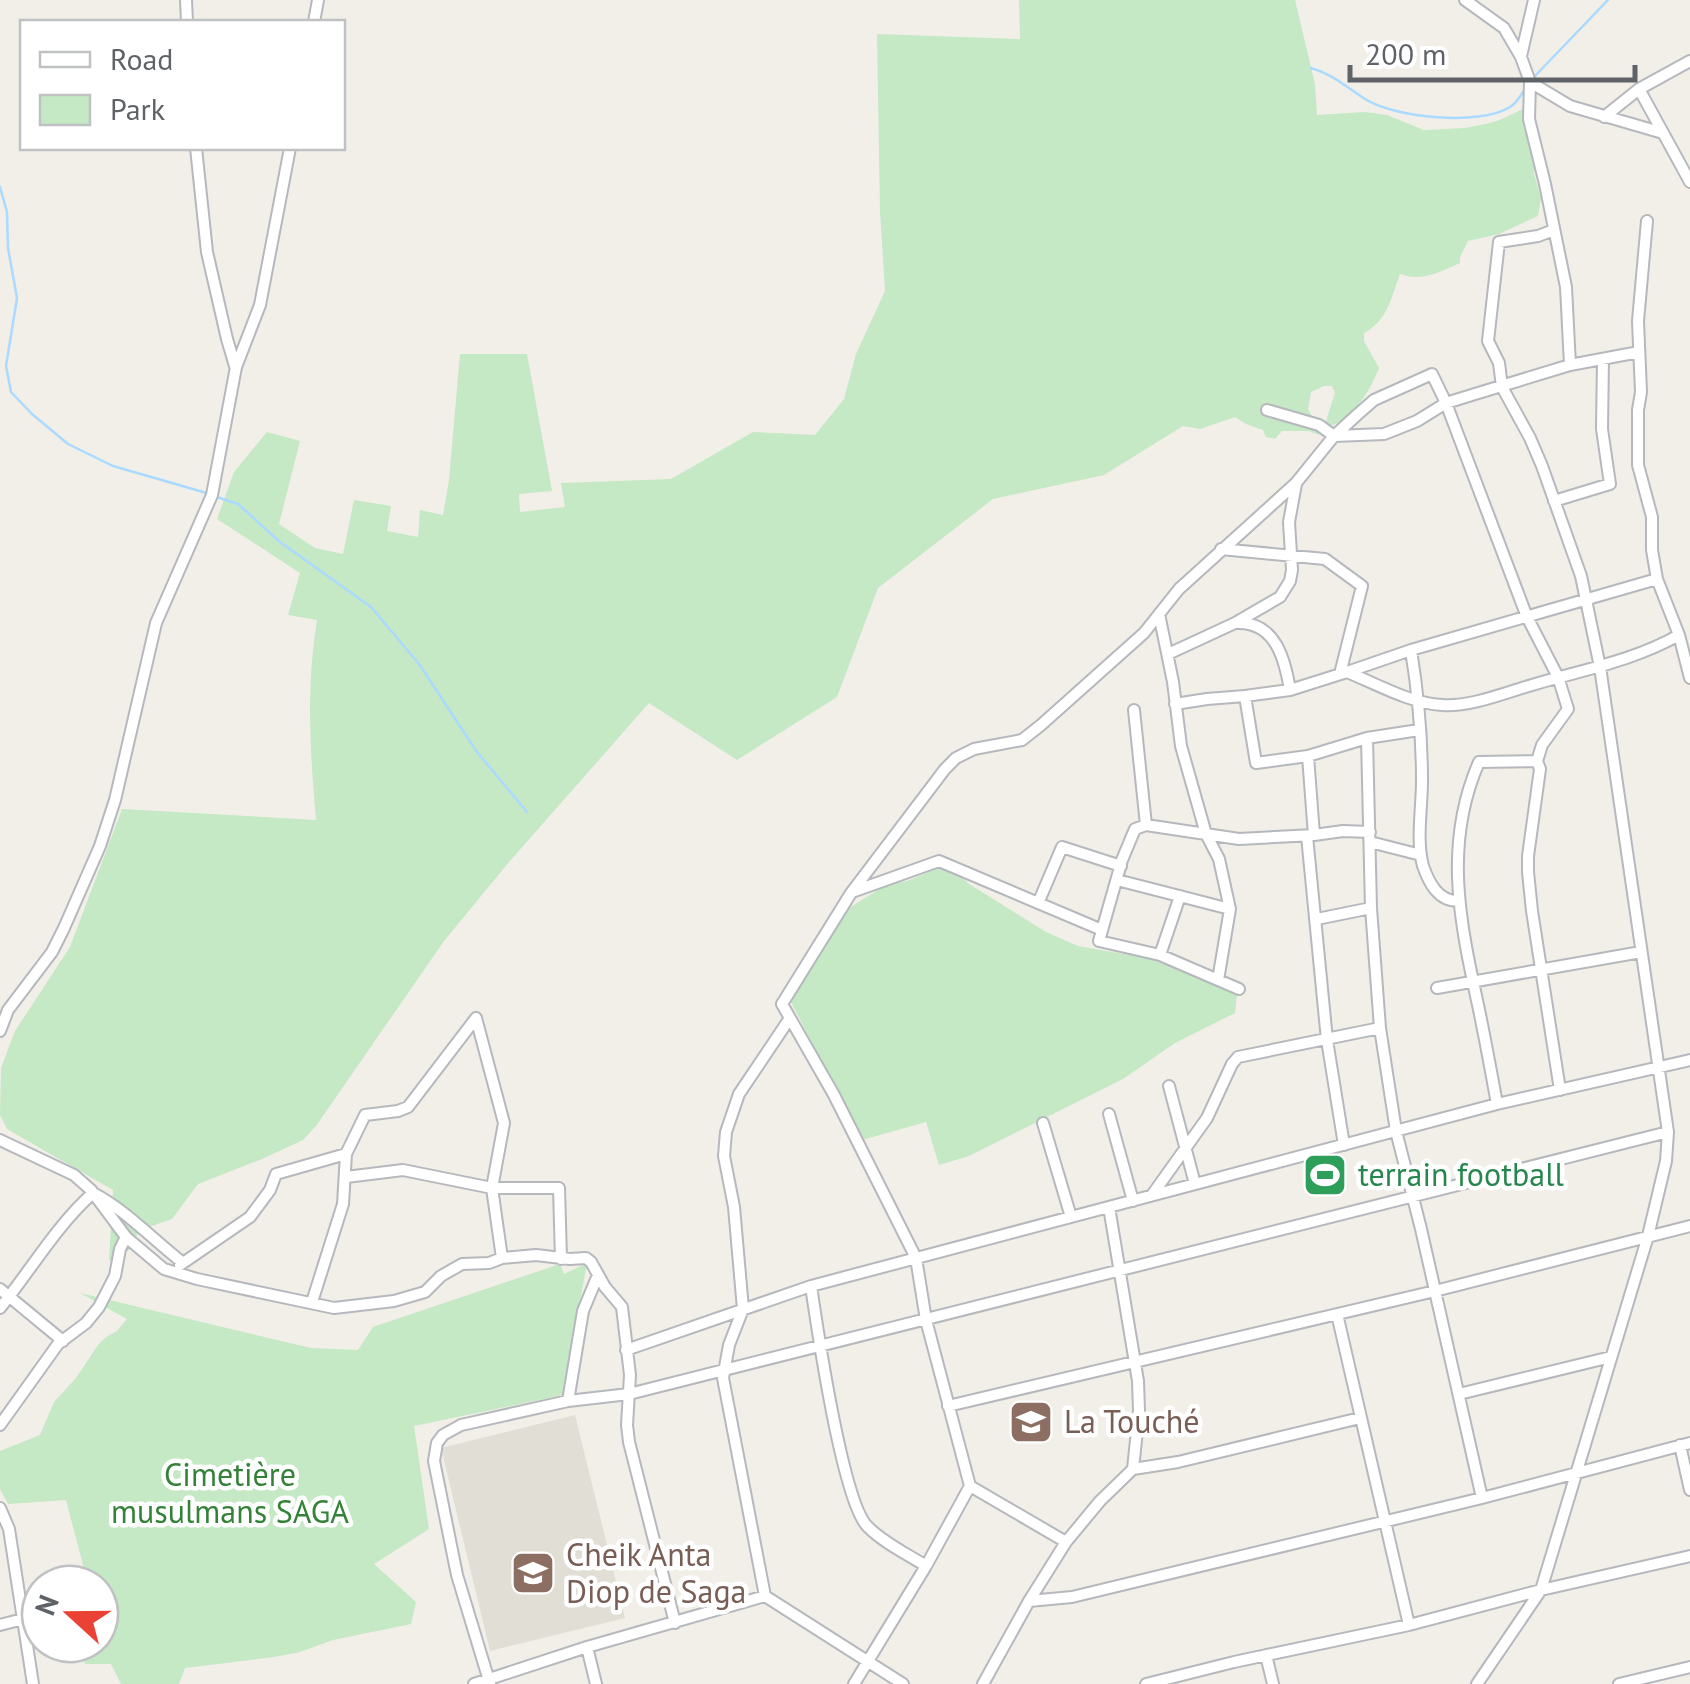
<svg xmlns="http://www.w3.org/2000/svg" width="1690" height="1684" font-family="'PT Sans',sans-serif">
<style>
.education{fill:#e1ded6}
.green{fill:#c5e8c5}
.lines{fill:none;stroke-linecap:round;stroke-linejoin:round}
.stream{stroke:#aadaff;stroke-width:2.5}
.minor-casing{stroke:#b5b8bc;stroke-width:14}
.minor{stroke:#fff;stroke-width:10}
.labels{text-anchor:middle;stroke-width:9;stroke-linejoin:round;paint-order:stroke}
.leisure-label{font-size:32px;fill:#27864d;stroke:#fff;text-anchor:start}
.education-label{font-size:32px;fill:#785e54;stroke:#fff;text-anchor:start}
.park-label{font-size:32px;fill:#348238;stroke:#fff}
</style>
<rect width="100%" height="100%" fill="#f1efe8"/>
<path class="education" d="M 575,1415 L 625,1618 L 490,1651 L 441,1448 Z"/>
<path class="green" d="M 1019,0 L 1295,0 L 1315,84 L 1317,115 L 1365,112 L 1387,115 L 1424,130 L 1465,128 L 1486,124 L 1500,120 L 1523,109 L 1536,156 L 1534,174 L 1541,198 L 1538,216 L 1499,234 L 1468,241 L 1460,257 L 1460,263 C 1440,272 1422,282 1400,274 C 1391,298 1388,320 1364,333 L 1364,341 L 1379,368 C 1370,390 1353,421 1329,426 L 1326,421 L 1335,393 L 1332,386 L 1324,386 L 1311,392 L 1308,409 L 1317,425 L 1319,435 L 1309,431 L 1282,431 L 1275,439 L 1266,437 L 1263,430 L 1246,424 L 1235,417 L 1200,429 L 1183,426 L 1104,475 L 993,499 L 878,588 L 837,697 L 737,760 L 649,703 L 509,862 L 444,941 L 316,1126 L 303,1140 L 262,1159 L 198,1184 L 172,1219 L 140,1230 L 128,1251 L 109,1261 L 113,1190 L 7,1129 L 0,1115 L 1,1068 L 15,1031 L 70,947 L 122,809 L 316,820 C 310,750 306,689 317,620 L 288,615 L 300,573 L 217,519 L 234,472 L 267,432 L 300,441 L 279,524 L 315,548 L 343,554 L 354,500 L 391,506 L 387,531 L 418,537 L 420,510 L 443,515 L 449,480 L 460,354 L 527,354 L 552,491 L 519,494 L 520,512 L 565,507 L 561,483 L 671,479 L 753,432 L 815,435 L 844,399 L 856,354 L 885,291 L 880,211 L 877,34 L 1020,39 Z
M 939,868 L 960,876 L 969,884 L 1046,932 L 1078,946 L 1147,958 L 1196,976 L 1237,994 L 1235,1013 L 1175,1043 L 1123,1079 L 969,1156 L 939,1165 L 926,1122 L 862,1140 L 790,1000 L 849,908 L 886,885 L 907,881 Z
M 587,1263 L 563,1395 L 414,1426 L 429,1529 L 374,1564 L 416,1602 L 411,1624 L 333,1640 L 300,1652 L 274,1657 L 185,1668 L 179,1684 L 121,1684 L 111,1664 L 85,1664 L 81,1644 L 100,1644 L 100,1584 L 88,1584 L 66,1500 L 8,1504 L 0,1489 L 0,1451 L 40,1435 L 54,1402 L 76,1378 L 98,1345 L 106,1337 L 117,1331 L 127,1319 L 80,1293 L 311,1348 L 358,1350 L 373,1327 L 560,1264 L 564,1274 Z"/>
<g class="lines">
<path class="stream" d="M 1311,68 C 1333,74 1346,87 1365,99 C 1395,118 1480,126 1510,107 C 1517,103 1521,95 1525,89
M 1533,78 L 1608,0
M 0,187 L 7,212 L 8,248 L 17,298 L 6,366 L 11,392 L 32,414 L 68,444 L 113,466 L 210,494
M 217,497 L 238,504 L 280,542 L 371,607 L 419,664 L 477,752 L 527,812"/>
<defs>
<path id="minor" d="M 186,0 L 187,22
M 1465,0 L 1504,28 L 1521,57 L 1530,82 L 1529,119 L 1545,184 L 1566,287 L 1570,365
M 314,22 L 318,0
M 1521,56 L 1534,0
M 1530,82 L 1570,106 L 1663,133
M 1639,89 L 1690,182
M 1604,117 L 1639,89 L 1690,61
M 196,148 L 207,252 L 227,339 L 235,366
M 1647,221 L 1638,321 L 1641,392 L 1638,410 L 1638,465 L 1652,517 L 1652,550 L 1657,579 L 1679,635 L 1690,678
M 1267,410 L 1319,425 L 1334,436 L 1384,434 L 1417,421 L 1446,403 L 1475,394 L 1570,365 L 1639,352
M 1554,501 L 1610,484 L 1602,429 L 1603,359
M 1221,549 L 1325,559 L 1362,586 L 1340,674
M 1159,614 L 1173,682 L 1181,746 L 1206,834 L 1219,859 L 1230,909
M 1239,623 C 1276,623 1285,660 1290,690
M 1411,650 C 1418,693 1422,738 1422,781 C 1422,808 1416,840 1423,866 C 1429,883 1438,901 1458,901
M 1168,654 L 1235,623 L 1280,597 L 1290,581 L 1292,570 L 1289,522 L 1296,484
M 1347,672 L 1411,650 L 1657,579
M 1245,696 L 1290,690 L 1347,672 C 1377,684 1409,703 1442,705 C 1471,707 1504,693 1532,685 C 1582,670 1633,661 1679,635
M 1175,704 L 1207,699 L 1245,696 L 1256,763 L 1308,756 L 1367,738 L 1419,730
M 1134,710 L 1146,825
M 1367,738 L 1371,908 L 1380,1028 L 1396,1131 L 1421,1229 L 1482,1498
M 1308,756 L 1314,835 L 1343,831 L 1370,832
M 1307,836 L 1327,1040 L 1344,1145
M 1370,842 L 1421,855
M 1117,880 L 1230,909 L 1218,980
M 852,892 L 939,861 L 1102,930
M 1039,901 L 1062,847 L 1121,866
M 1317,919 L 1371,908
M 1160,955 L 1180,896
M 1437,988 L 1641,952
M 1239,989 L 1160,955 L 1099,941 L 1122,860 L 1135,829 L 1146,825 L 1239,839 L 1314,835
M 476,1018 L 504,1123 L 492,1188 L 502,1258
M 790,1018 L 739,1094 L 726,1132 L 724,1156 L 734,1207 L 743,1309 L 729,1345 L 723,1378 L 765,1596 L 903,1684
M 0,1031 L 8,1010 L 52,952 L 64,928 L 100,846 L 115,800 L 156,623 L 212,495 L 236,367 L 260,305 L 290,148
M 1169,1086 L 1195,1184
M 1497,1104 C 1491,1071 1485,1038 1478,1005 C 1460,922 1443,844 1479,762 L 1537,761 L 1540,769 L 1528,856 L 1528,872 L 1532,911 L 1560,1090
M 1109,1114 L 1133,1201
M 1043,1123 L 1071,1217
M 0,1140 L 74,1175 L 91,1190 L 126,1237 L 164,1269 L 197,1279 L 334,1308 L 394,1301 L 425,1292 L 441,1276 L 462,1264 L 489,1263 L 502,1258 L 536,1255 L 570,1259 L 586,1258 L 591,1262 L 605,1287 L 622,1307 L 630,1375 L 627,1425 L 629,1442 L 675,1623
M 346,1177 L 403,1170 L 492,1188 L 559,1188 L 561,1259
M 1152,1195 L 1207,1118 L 1232,1064 L 1238,1057 L 1380,1028
M 1109,1207 L 1138,1381 L 1139,1411 L 1133,1469
M 180,1265 L 250,1217 L 270,1190 L 276,1174 L 346,1154
M 811,1286 C 817,1327 843,1504 868,1527 C 884,1543 907,1554 926,1566
M 0,1289 L 63,1341
M 312,1302 L 343,1204 L 346,1154 L 365,1115 L 398,1111 L 408,1107 L 476,1018
M 0,1308 C 31,1270 56,1226 93,1193 C 127,1211 152,1239 183,1263
M 1337,1314 L 1409,1625
M 626,1350 L 811,1286 L 1497,1104 L 1690,1060
M 1459,1394 L 1611,1357
M 568,1401 L 583,1311 L 598,1275
M 948,1406 L 1435,1291 L 1690,1226
M 0,1425 L 58,1344 L 86,1323 L 99,1307 L 115,1276 L 120,1249 L 126,1237
M 1680,1445 L 1690,1490
M 0,1508 L 9,1529 L 33,1684
M 1066,1542 L 970,1486 L 926,1320 L 916,1258 L 834,1095 L 782,1004 L 851,893 L 945,769 L 956,758 L 974,749 L 1022,740 L 1041,725 L 1144,633 L 1179,589 L 1296,483 L 1334,436 L 1358,414 L 1374,400 L 1432,374 L 1446,403 L 1527,617 L 1558,677 L 1568,709 L 1542,745 L 1537,761
M 1029,1601 L 1072,1597 L 1482,1498 L 1690,1443
M 0,1625 L 23,1619
M 587,1647 L 596,1684
M 1266,1655 L 1273,1684
M 474,1684 L 587,1647 L 765,1596
M 490,1684 L 457,1575 L 434,1461 L 437,1443 L 443,1435 L 461,1425 L 568,1401 L 629,1394 L 1668,1132
M 854,1684 L 926,1566 L 970,1486
M 983,1684 L 1029,1601 L 1066,1542 L 1100,1501 L 1133,1469 L 1178,1462 L 1360,1418
M 1146,1684 L 1234,1662 L 1409,1625 L 1541,1590 L 1690,1556
M 1477,1684 L 1541,1590 L 1648,1236 L 1666,1161 L 1668,1132 L 1600,667 L 1581,576 L 1542,466 L 1530,438 L 1502,387 L 1499,363 L 1488,341 L 1499,242 L 1538,236 L 1554,230
M 1619,1684 L 1690,1667"/>
</defs>
<use href="#minor" class="minor-casing"/>
<use href="#minor" class="minor"/>
</g>
<defs>
<symbol id="stadium-square" viewBox="-11 -11 22 22"><rect x="-9" y="-9" width="18" height="18" rx="4" fill="#2e9e5b" stroke="#fff"/><path d="M0-5a6.5 5 0 1 0 0 10a6.5 5 0 1 0 0-10ZM-3.5-1.8h7v3.6h-7Z" fill="#fff"/></symbol>
<symbol id="school-square" viewBox="-11 -11 22 22"><rect x="-9" y="-9" width="18" height="18" rx="4" fill="#8d6e63" stroke="#fff"/><path d="M0-5L7-2L0 1L-7-2ZM-4 1L0 2.5L4 1V4Q0 6-4 4Z" fill="#fff"/></symbol>
</defs>
<g fill-rule="evenodd">
<use href="#stadium-square" x="1300" y="1150" width="50" height="50"/>
<use href="#school-square" x="1006" y="1397" width="50" height="50"/>
<use href="#school-square" x="508" y="1548" width="50" height="50"/>
</g>
<g class="labels">
<g class="leisure-label">
<text x="1358" y="1186">terrain football</text>
</g>
<g class="education-label">
<text x="1064" y="1433">La Touché</text>
<text x="566" y="1566">Cheik Anta<tspan x="566" dy="37">Diop de Saga</tspan></text>
</g>
<g class="park-label">
<text x="230" y="1486">Cimetière<tspan x="230" dy="37">musulmans SAGA</tspan></text>
</g>
</g>
<rect x="20" y="20" width="325" height="130" fill="#ffffff" stroke="#bfc1c3" stroke-width="2.5"/>
<rect x="40" y="52" width="50" height="15" fill="#ffffff" stroke="#bfc1c3" stroke-width="2.5"/>
<text x="110" y="70" font-size="30" fill="#5f6368">Road</text>
<rect x="40" y="95" width="50" height="30" fill="#c5e8c5" stroke="#bfc1c3" stroke-width="2.5"/>
<text x="110" y="120" font-size="30" fill="#5f6368">Park</text>
<g transform="translate(70 1614) rotate(291)"><circle r="48" fill="#ffffff" stroke="#bfc1c3" stroke-width="2.5"/>
<path d="M0-8L18 38L0 25L-18 38Z" fill="#ea4335"/>
<text y="-15" font-size="28" font-weight="bold" text-anchor="middle" fill="#5f6368">N</text>
</g>
<path d="M1350 65v15h285v-15" fill="none" stroke="#5f6368" stroke-width="5"/>
<text x="1365" y="65" font-size="30" fill="#5f6368" stroke="#ffffff" stroke-width="8" paint-order="stroke">200 m</text>
</svg>
